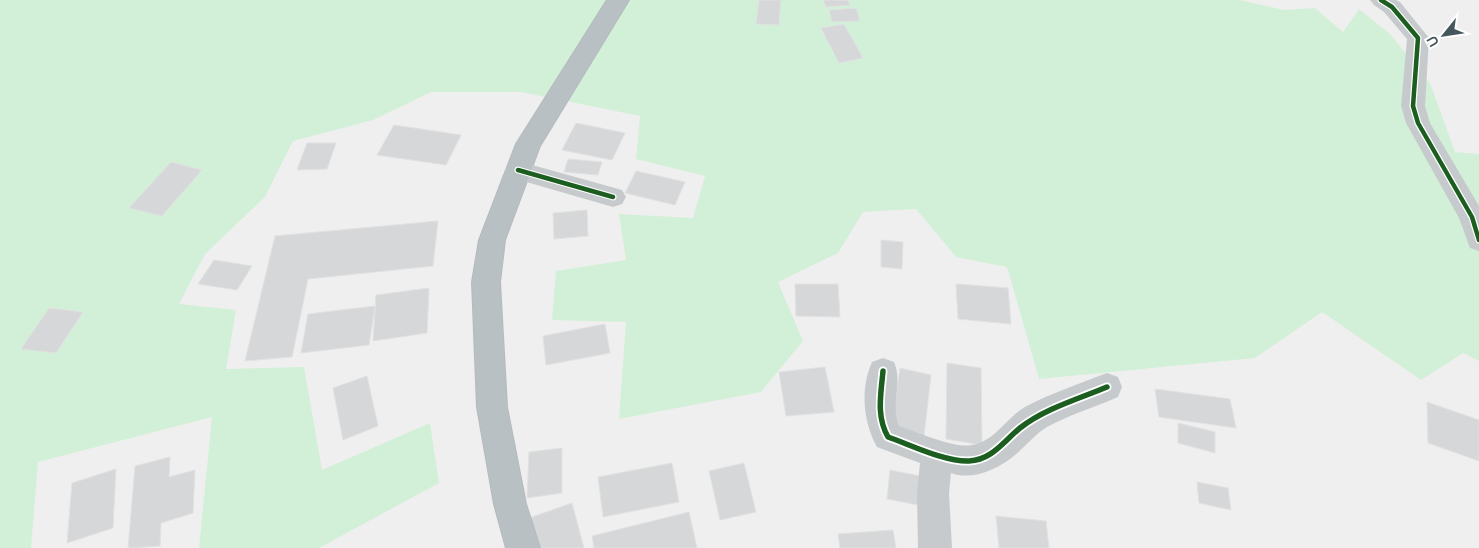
<svg xmlns="http://www.w3.org/2000/svg" width="1479" height="548" font-family="Cabin,sans-serif">
<style>
.green{fill:#d2f0d7}
.building{fill:#d6d7d8;stroke:#e1e1e2}
.lines{fill:none;stroke-linecap:round;stroke-linejoin:round}
.highway-casing{stroke:#b4bbbf;stroke-width:2}
.minor{fill:#c6cacc;fill-rule:evenodd}
.highway{fill:#b9c0c3;fill-rule:evenodd}
.cycleway-far1-casing{stroke:#fff;stroke-width:7}
.cycleway-casing{stroke:#fff;stroke-width:9}
.cycleway-far1{stroke:#1b5e20;stroke-width:4.5}
.cycleway{stroke:#1b5e20;stroke-width:5.5}
</style>
<rect width="100%" height="100%" fill="#f0efef"/>
<path class="green" d="M 0,0 L 1240,0 L 1284,10 L 1315,8 L 1343,32 L 1359,9 L 1390,34 L 1430,83 L 1455,152 L 1479,154 L 1479,361 L 1463,353 L 1421,380 L 1322,312 L 1255,358 L 1039,379 L 1007,267 L 956,257 L 916,209 L 863,212 L 838,253 L 778,282 L 803,341 L 761,392 L 619,419 L 626,322 L 552,320 L 556,271 L 626,260 L 619,214 L 693,218 L 705,176 L 636,159 L 640,116 L 521,92 L 431,92 L 373,120 L 293,141 L 265,197 L 205,254 L 179,304 L 236,310 L 226,369 L 304,367 L 322,470 L 430,423 L 439,483 L 319,548 L 199,548 L 212,417 L 38,462 L 31,548 L 0,548 Z"/>
<path class="building" d="M 759,0 L 781,0 L 779,25 L 756,24 Z
M 823,0 L 848,0 L 850,5 L 826,7 Z
M 856,8 L 860,21 L 832,22 L 829,10 Z
M 844,24 L 863,58 L 839,63 L 821,28 Z
M 576,123 L 625,133 L 612,160 L 562,150 Z
M 394,125 L 461,135 L 446,165 L 377,155 Z
M 307,143 L 336,143 L 327,169 L 297,170 Z
M 568,159 L 602,162 L 598,175 L 564,172 Z
M 171,162 L 202,170 L 162,216 L 129,208 Z
M 636,171 L 685,182 L 675,205 L 625,193 Z
M 587,210 L 588,236 L 554,239 L 553,213 Z
M 438,221 L 433,266 L 308,279 L 292,357 L 245,361 L 275,236 Z
M 881,240 L 903,242 L 902,269 L 881,267 Z
M 214,260 L 252,266 L 237,290 L 198,284 Z
M 795,284 L 838,284 L 840,317 L 796,316 Z
M 956,284 L 1008,288 L 1011,324 L 958,319 Z
M 429,288 L 427,333 L 373,341 L 376,295 Z
M 375,306 L 369,345 L 301,353 L 308,314 Z
M 49,308 L 83,312 L 56,353 L 21,349 Z
M 605,324 L 610,353 L 546,365 L 543,336 Z
M 947,363 L 981,368 L 982,445 L 946,439 Z
M 825,367 L 834,412 L 786,416 L 779,372 Z
M 900,368 L 931,375 L 924,436 L 891,428 Z
M 367,376 L 378,426 L 343,440 L 333,388 Z
M 1155,389 L 1230,399 L 1236,428 L 1159,417 Z
M 1427,402 L 1479,420 L 1479,461 L 1428,443 Z
M 1178,423 L 1215,432 L 1215,453 L 1178,443 Z
M 562,448 L 562,493 L 527,498 L 529,452 Z
M 170,457 L 169,477 L 195,470 L 193,513 L 161,523 L 160,546 L 128,548 L 135,466 Z
M 672,463 L 679,502 L 603,517 L 598,477 Z
M 744,463 L 756,512 L 720,520 L 709,471 Z
M 116,469 L 113,528 L 67,543 L 72,483 Z
M 890,470 L 920,476 L 918,505 L 887,499 Z
M 1197,482 L 1228,488 L 1231,510 L 1199,503 Z
M 572,503 L 584,548 L 536,548 L 529,518 Z
M 689,512 L 697,548 L 594,548 L 592,536 Z
M 996,516 L 1046,521 L 1049,548 L 999,548 Z
M 893,530 L 896,548 L 840,548 L 838,534 Z"/>
<g class="lines">
<defs>
<path id="highway" d="M 607,0 L 629,0 L 540,146 L 505,240 L 500,282 L 507,407 L 526,504 L 540,548 L 506,548 L 494,504 L 477,407 L 472,282 L 479,240 L 516,144 Z"/>
</defs>
<use href="#highway" class="highway-casing"/>
<path class="minor" d="M 1370,0 L 1396,0 L 1400,2 L 1429,38 L 1425,106 L 1430,123 L 1479,206 L 1479,251 L 1470,248 L 1459,218 L 1406,123 L 1401,106 L 1407,39 L 1384,12 L 1374,5 Z
M 518,161 L 622,190 L 626,197 L 622,204 L 613,207 L 509,177 L 505,170 L 509,163 Z
M 883,358 L 894,362 C 903,382 890,405 899,426 C 917,432 955,449 972,445 C 994,442 1007,417 1025,407 C 1049,394 1081,383 1107,373 L 1118,377 L 1122,387 L 1118,397 C 1095,407 1069,415 1047,427 C 1034,435 1026,446 1015,455 C 999,469 972,481 951,473 L 949,493 L 952,548 L 918,548 L 917,493 L 920,463 L 877,447 C 863,422 860,389 872,362 Z"/>
<use href="#highway" class="highway"/>
<defs>
<path id="cycleway-far1" d="M 1381,0 L 1392,7 L 1418,38 L 1413,106 L 1418,123 L 1472,217 L 1479,240
M 518,170 L 613,197"/>
<path id="cycleway" d="M 883,371 C 881,394 876,416 888,437 C 911,445 945,462 969,461 C 992,460 1004,441 1020,428 C 1044,409 1078,399 1107,387"/>
</defs>
<use href="#cycleway-far1" class="cycleway-far1-casing"/>
<use href="#cycleway" class="cycleway-casing"/>
<use href="#cycleway-far1" class="cycleway-far1"/>
<use href="#cycleway" class="cycleway"/>
</g>
<g transform="translate(1444 35) rotate(240)" stroke="#ffffff" stroke-width="4" paint-order="stroke">
<path d="M0-4L9 19L0 12L-9 19Z" fill="#45575c"/>
<text y="-8" font-size="14" font-weight="bold" text-anchor="middle" fill="#45575c">U</text>
</g>
</svg>
